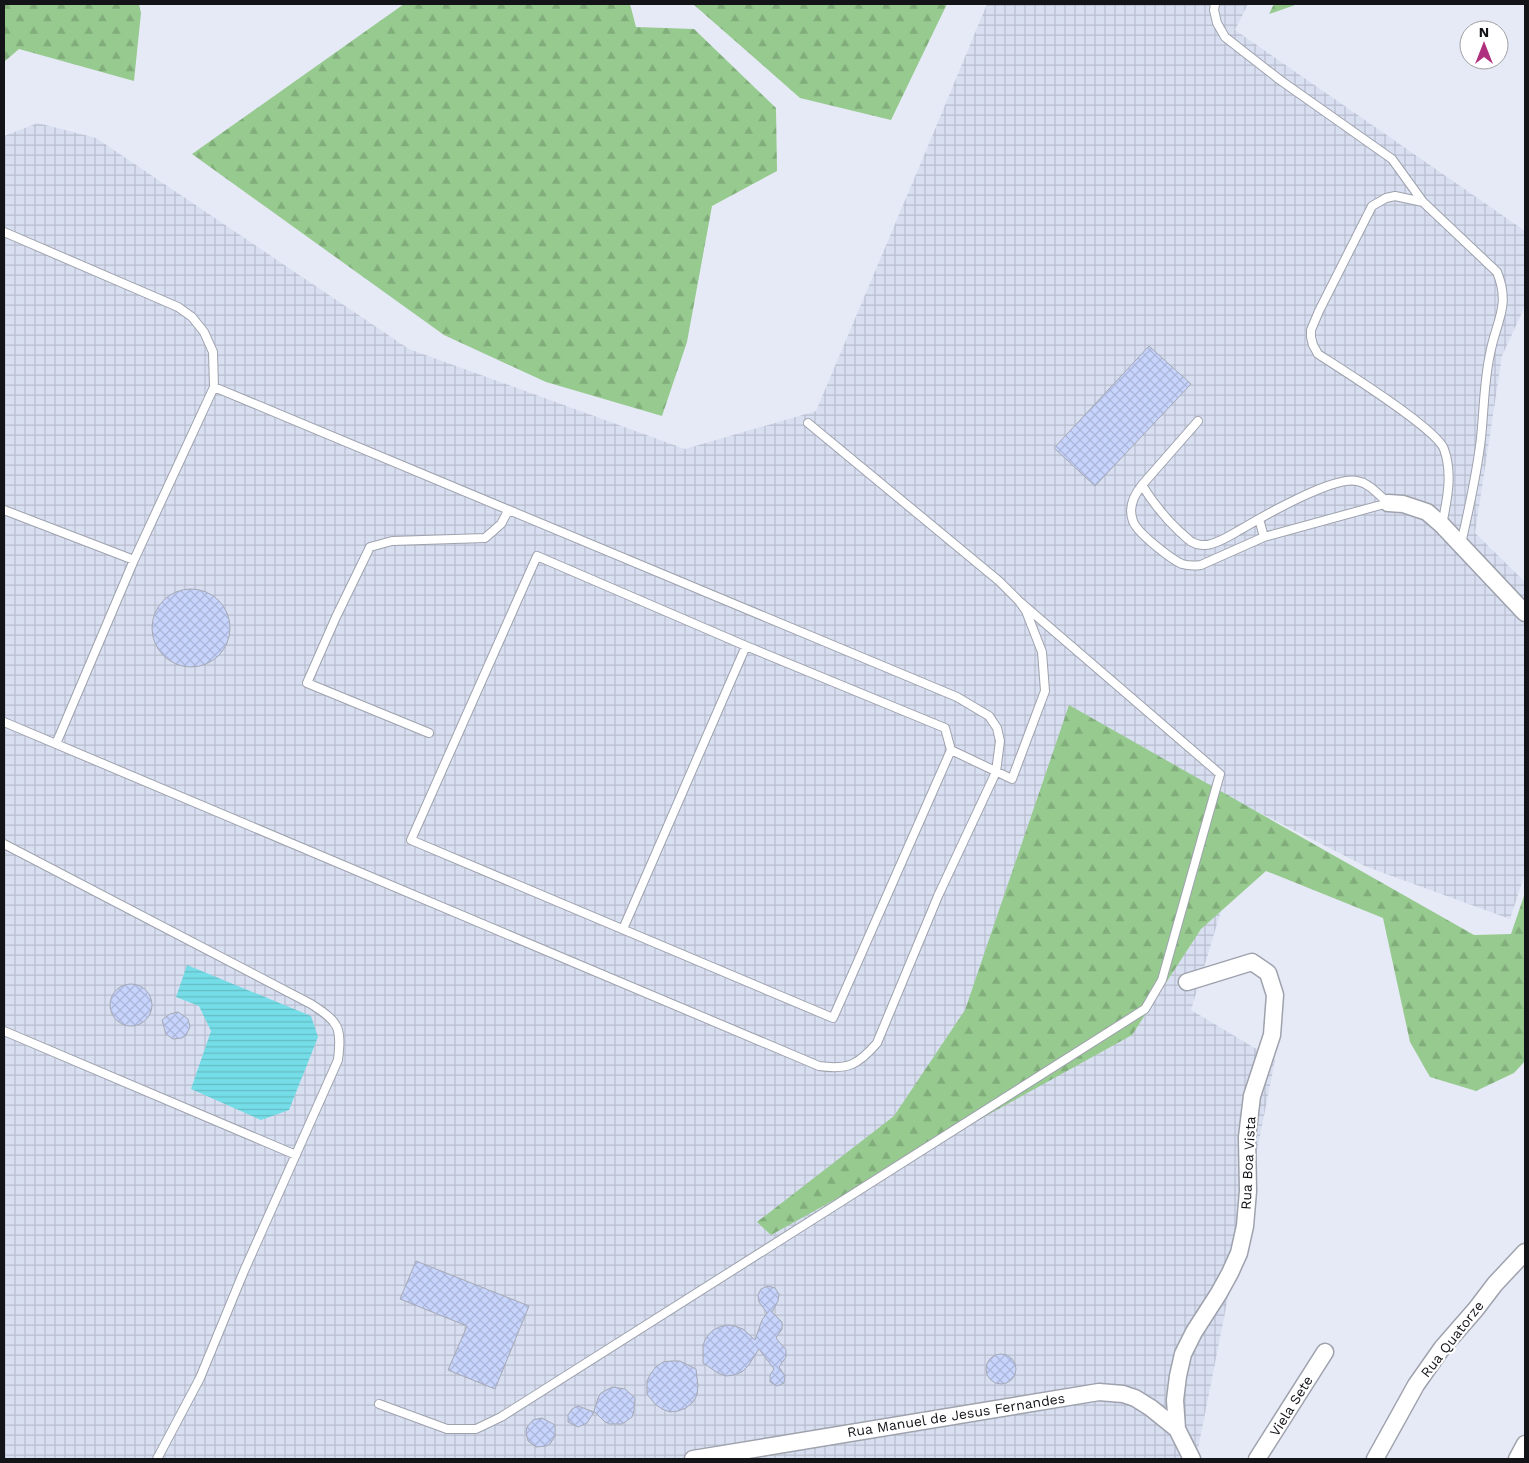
<svg xmlns="http://www.w3.org/2000/svg" width="1529" height="1463" font-family="'Work Sans',sans-serif">
<style>
.industrial{fill:url(#industrial-grid)}
.forest{fill:url(#forest-firs)}
.water{fill:url(#water-rules)}
.building{fill:url(#building-cross-hatch);stroke:#a6a9b4}
.lines{fill:none;stroke-linecap:round;stroke-linejoin:round}
.service-casing{stroke:#9ea2ad;stroke-width:10}
.minor-casing{stroke:#9ea2ad;stroke-width:19}
.service{stroke:#fff;stroke-width:8}
.minor{stroke:#fff;stroke-width:16}
.labels{text-anchor:middle;stroke-width:4.5;stroke-linejoin:round;paint-order:stroke}
.street-label{font-size:14px;fill:#131418;stroke:#fff}
</style>
<defs>
<pattern id="industrial-grid" width="8" height="8" patternUnits="userSpaceOnUse" patternTransform="scale(1.25)"><rect width="8" height="8" fill="#d8dff1"/><path d="M0 4h8M4 0v8" fill="none" stroke="#b8bece"/></pattern>
<pattern id="forest-firs" width="22" height="20" patternUnits="userSpaceOnUse" patternTransform="scale(1.25)"><rect width="22" height="20" fill="#97ca8f"/><path d="M5 1l3.5 6h-7zM16 11l3.5 6h-7z" fill="#81ad7b"/></pattern>
<pattern id="water-rules" width="6" height="5" patternUnits="userSpaceOnUse" patternTransform="scale(1.25)"><rect width="6" height="5" fill="#74dde7"/><path d="M0 2.5h6" fill="none" stroke="#64bdc5"/></pattern>
<pattern id="building-cross-hatch" width="8" height="8" patternUnits="userSpaceOnUse" patternTransform="scale(1.25)"><rect width="8" height="8" fill="#c7d4fd"/><path d="M0 0l8 8M0 8l8-8" fill="none" stroke="#aab5d8"/></pattern>
</defs>
<rect width="100%" height="100%" fill="#e6eaf6"/>
<path class="industrial" d="M 987,4 L 1248,4 L 1235,30 L 1525,231 L 1525,306 L 1502,356 L 1475,533 L 1525,582 L 1525,873 L 1510,919 L 1367,867 L 1252,809 L 1191,1010 L 1275,1060 L 1196,1459 L 4,1459 L 4,136 L 38,123 L 96,138 L 409,349 L 685,449 L 816,411 L 928,146 Z"/>
<path class="forest" d="M 4,4 L 139,4 L 141,13 L 134,81 L 19,49 L 4,62 Z
M 404,4 L 630,4 L 636,27 L 694,29 L 776,108 L 777,171 L 712,206 L 687,342 L 662,416 L 546,382 L 444,335 L 192,154 Z
M 693,4 L 947,4 L 891,120 L 800,98 Z
M 1274,4 L 1298,4 L 1269,14 Z
M 1069,705 L 1474,935 L 1511,934 L 1525,893 L 1525,1061 L 1514,1073 L 1476,1091 L 1430,1077 L 1410,1042 L 1383,918 L 1266,871 L 1201,929 L 1132,1035 L 771,1235 L 757,1222 L 894,1116 L 965,1010 Z"/>
<path class="water" d="M 187,965 L 311,1016 L 318,1037 L 289,1110 L 261,1120 L 191,1089 L 211,1031 L 199,1006 L 176,997 Z"/>
<path class="building" d="M 1149,346 L 1191,384 L 1095,486 L 1054,448 Z
M152 628a39 39 0 1 1 78 0a39 39 0 1 1-78 0Z
M110 1005a21 21 0 1 1 42 0a21 21 0 1 1-42 0Z
M 178,1012 L 188,1019 L 190,1027 L 186,1035 L 182,1038 L 173,1039 L 166,1034 L 162,1020 L 170,1014 Z
M 416,1261 L 529,1306 L 495,1389 L 448,1370 L 467,1326 L 400,1299 Z
M 768,1286 L 775,1288 L 779,1294 L 778,1301 L 772,1312 L 782,1322 L 782,1329 L 776,1338 L 786,1350 L 786,1357 L 779,1367 L 785,1376 L 784,1383 L 777,1386 L 770,1382 L 770,1375 L 774,1369 L 759,1349 L 748,1366 L 742,1372 L 734,1375 L 726,1376 L 718,1373 L 703,1363 L 703,1345 L 706,1338 L 712,1331 L 719,1327 L 727,1325 L 735,1326 L 743,1329 L 755,1340 L 762,1320 L 767,1313 L 759,1302 L 758,1295 L 761,1289 Z
M986 1369a15 15 0 1 1 30 0a15 15 0 1 1-30 0Z
M 671,1361 L 680,1361 L 696,1369 L 698,1386 L 697,1395 L 693,1402 L 686,1408 L 678,1411 L 670,1412 L 662,1409 L 655,1404 L 647,1394 L 647,1381 L 651,1373 L 656,1367 L 663,1362 Z
M 612,1387 L 625,1389 L 635,1398 L 634,1411 L 632,1417 L 622,1424 L 609,1424 L 604,1421 L 594,1411 L 598,1398 L 601,1393 Z
M 578,1406 L 594,1412 L 587,1423 L 578,1427 L 568,1422 L 568,1415 L 572,1409 Z
M 542,1418 L 555,1425 L 555,1436 L 550,1444 L 546,1446 L 536,1447 L 528,1441 L 526,1432 L 527,1427 L 533,1420 Z"/>
<g class="lines">
<defs>
<path id="service" d="M 1215,4 L 1214,10 L 1217,23 L 1225,37 L 1280,80 L 1392,159 L 1423,202
M 4,232 L 178,307 L 192,317 L 204,332 L 213,352 L 214,387 L 134,560 L 56,744
M 1198,421 L 1142,485 C 1134,495 1128,508 1133,521 C 1137,533 1171,559 1182,564 C 1189,566 1194,566 1201,565 L 1264,537 L 1388,503
M 1142,485 C 1153,503 1165,518 1180,532 C 1184,535 1188,540 1192,542 C 1197,545 1205,546 1211,544 C 1223,541 1234,533 1245,527 C 1267,514 1334,476 1357,481 C 1369,483 1379,495 1388,503
M 4,510 L 134,560
M 1259,519 L 1264,537
M 1442,525 C 1447,500 1453,474 1444,449 C 1436,428 1341,369 1318,354 L 1313,345 L 1311,337 L 1311,330 L 1319,311 L 1372,206 L 1386,198 L 1395,196 L 1423,202 L 1497,272 C 1511,306 1496,321 1490,354 C 1484,381 1484,410 1481,438 C 1477,474 1469,509 1461,544
M 746,646 L 537,556 L 411,840 L 833,1018 L 951,750
M 4,722 L 819,1066 C 848,1070 858,1065 877,1043 L 938,896 L 996,772 L 1000,741 L 997,728 L 989,716 L 957,697 L 214,387
M 429,733 L 307,683 L 336,617 L 370,547 L 392,541 L 485,538 L 501,524 L 508,511
M 4,844 L 311,1004 C 339,1022 342,1027 338,1060 L 244,1271 L 200,1378 L 157,1459
M 623,929 L 746,646 L 945,728 L 951,750 L 1012,779 L 1045,691 L 1042,652 L 1026,611 L 1019,601 L 999,581 L 808,423
M 4,1031 L 296,1155
M 379,1404 L 447,1429 L 476,1429 L 501,1417 L 1145,1009 L 1162,980 L 1220,774 L 1019,601"/>
<path id="minor" d="M 1388,503 L 1403,504 L 1427,512 L 1442,525 L 1525,613
M 1177,1429 L 1175,1400 L 1178,1376 L 1183,1354 L 1194,1332 L 1219,1293 L 1230,1273 L 1239,1253 L 1245,1226 L 1248,1191 L 1247,1137 L 1252,1096 L 1272,1035 L 1275,995 L 1268,973 L 1252,962 L 1187,982
M 693,1459 L 1099,1392 L 1123,1394 L 1135,1398 L 1151,1408 L 1177,1429 L 1192,1459
M 1257,1459 L 1325,1352
M 1375,1459 L 1416,1385 L 1442,1348 L 1476,1309 L 1495,1284 L 1525,1252
M 1517,1459 L 1525,1444"/>
</defs>
<use href="#service" class="service-casing"/>
<use href="#minor" class="minor-casing"/>
<use href="#service" class="service"/>
<use href="#minor" class="minor"/>
</g>
<g class="labels">
<g class="street-label">
<text transform="translate(1248 1163) rotate(-87)" y="5">Rua Boa Vista</text>
<text transform="translate(1452 1339) rotate(-52)" y="5">Rua Quatorze</text>
<text transform="translate(1291 1406) rotate(-58)" y="5">Viela Sete</text>
<text transform="translate(956 1415) rotate(-9)" y="5">Rua Manuel de Jesus Fernandes</text>
</g>
</g>
<rect width="1529" height="1463" fill="none" stroke="#131418" stroke-width="10"/>
<g transform="translate(1484 45)"><circle r="24" fill="#ffffff" stroke="#a1a1a3"/>
<path d="M0-4L9 19L0 12L-9 19Z" fill="#af307f"/>
<text y="-8" font-size="14" font-weight="bold" text-anchor="middle" fill="#131418">N</text>
</g>
</svg>
